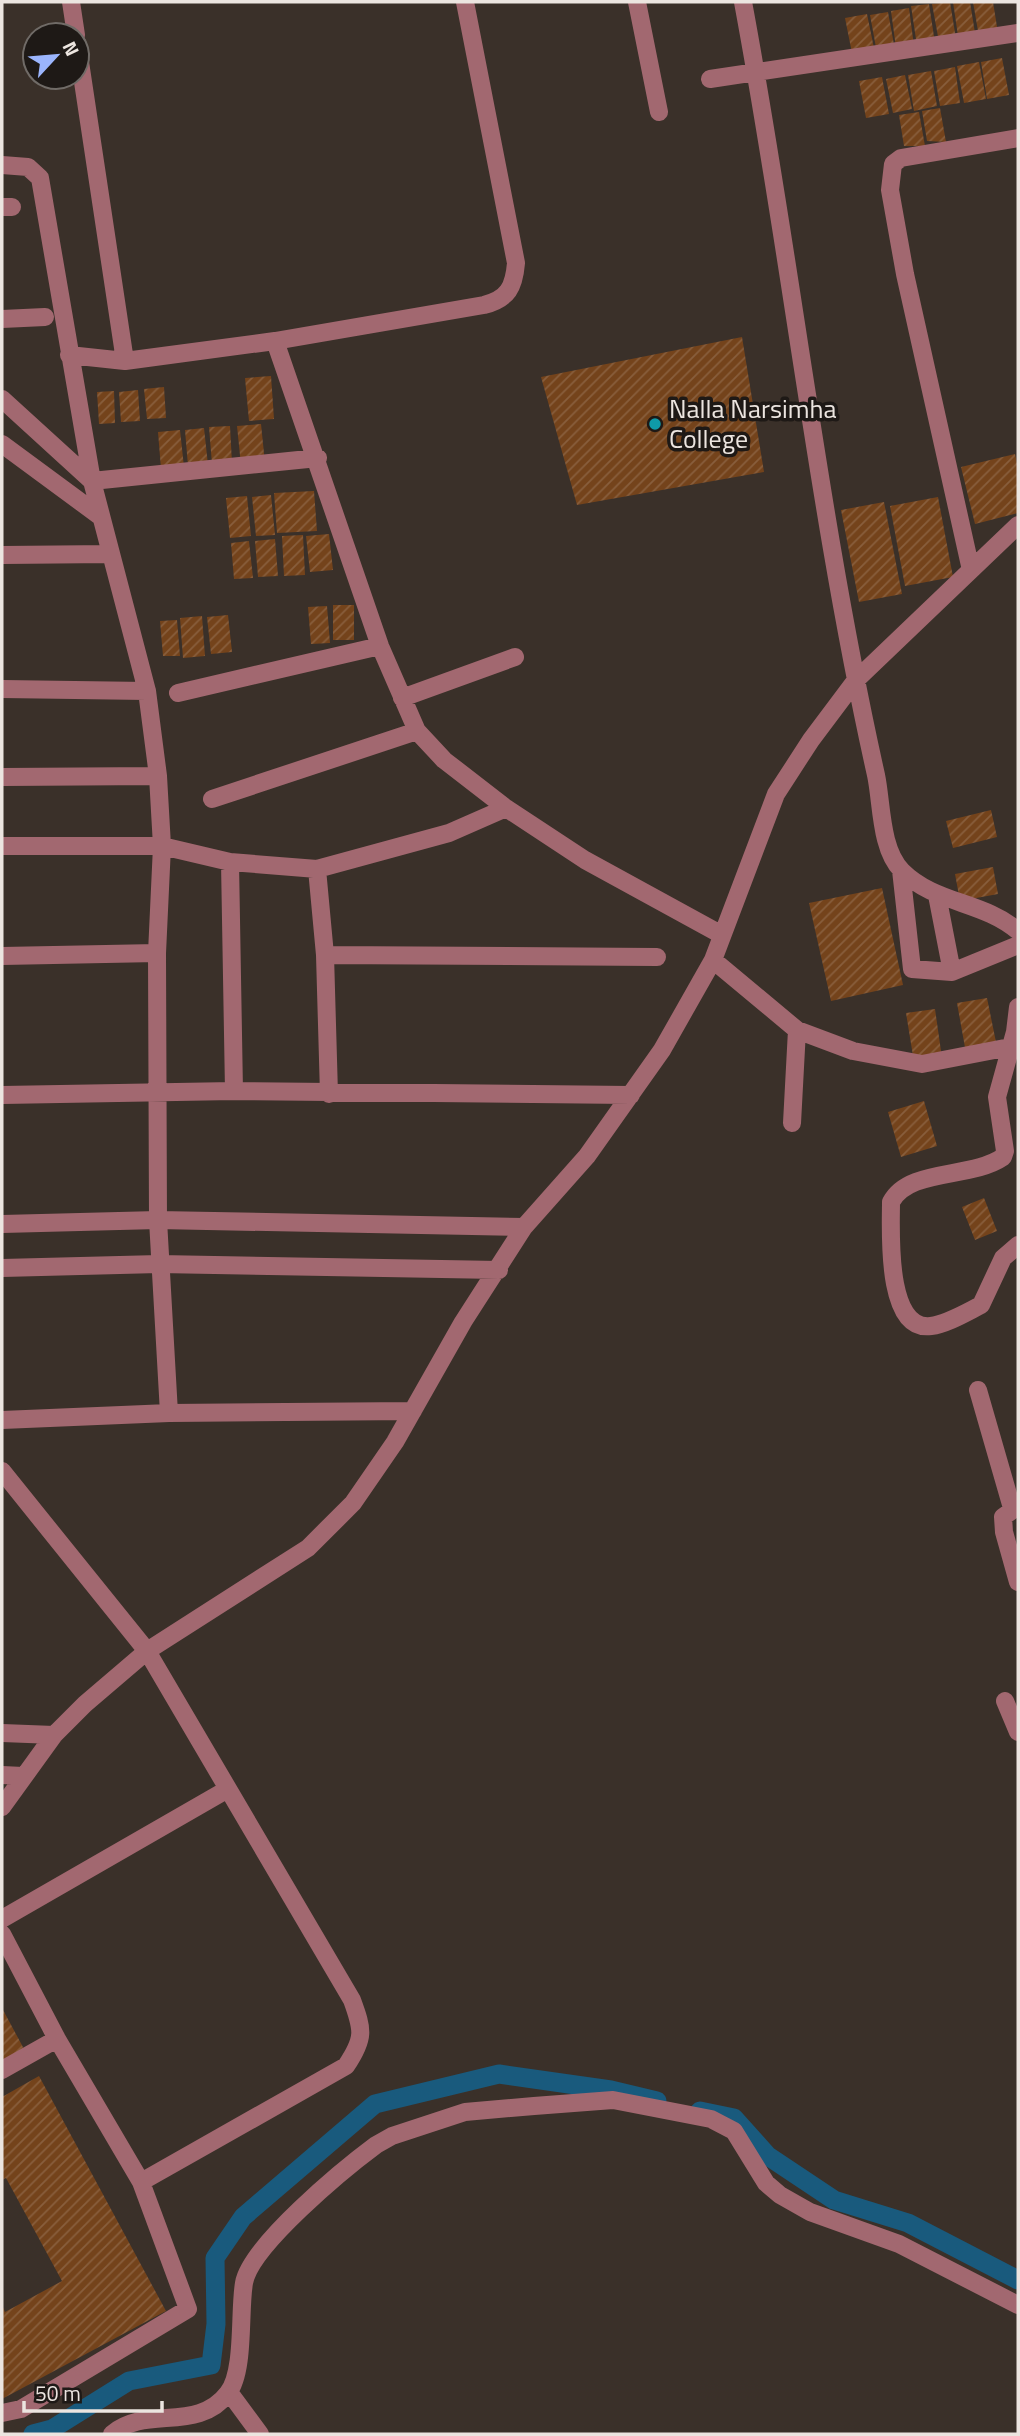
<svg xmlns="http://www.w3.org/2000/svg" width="1020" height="2436" font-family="'Titillium Web',sans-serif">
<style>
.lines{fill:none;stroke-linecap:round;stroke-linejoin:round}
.canal{stroke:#195a7d;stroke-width:19}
.building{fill:url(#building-hatch)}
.minor{stroke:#a26870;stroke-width:18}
.culture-dot{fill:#0f9aa8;stroke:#1e1916;stroke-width:2.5}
.labels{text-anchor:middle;stroke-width:7;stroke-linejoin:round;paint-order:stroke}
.poi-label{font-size:26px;fill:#ece5e0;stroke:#1e1916;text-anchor:start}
</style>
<defs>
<pattern id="building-hatch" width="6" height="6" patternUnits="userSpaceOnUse" patternTransform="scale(1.75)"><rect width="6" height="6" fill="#74431b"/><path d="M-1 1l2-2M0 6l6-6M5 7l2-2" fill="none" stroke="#885e3c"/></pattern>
</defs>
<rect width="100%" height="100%" fill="#3a3029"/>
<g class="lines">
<path class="canal" d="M 700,2111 L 734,2118 L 768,2156 L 834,2200 L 908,2223 L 1018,2280
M 33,2434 L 52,2429 L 129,2381 L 211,2365 L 216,2324 L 215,2258 L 243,2217 L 375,2104 L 499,2074 L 611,2090 L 657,2101"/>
</g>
<path class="building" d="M 950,2 L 956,39 L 939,42 L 932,4 Z
M 953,2 L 970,2 L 975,33 L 958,36 Z
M 973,2 L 993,2 L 998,33 L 978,31 Z
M 929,4 L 935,43 L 917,46 L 911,6 Z
M 909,8 L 914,46 L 896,48 L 891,11 Z
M 888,12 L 895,50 L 877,53 L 870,15 Z
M 867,14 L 875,53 L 853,58 L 845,18 Z
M 1002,58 L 1009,95 L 987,99 L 981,62 Z
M 979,62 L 986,99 L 964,103 L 957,66 Z
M 955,67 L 960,103 L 940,106 L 934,71 Z
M 931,71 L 937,106 L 914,111 L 908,75 Z
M 905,75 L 912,109 L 893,113 L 886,79 Z
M 882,77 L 889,114 L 866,118 L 859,81 Z
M 940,108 L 946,142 L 927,141 L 922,111 Z
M 919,112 L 925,146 L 904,146 L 899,115 Z
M 742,337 L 764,472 L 577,505 L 541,377 Z
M 271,376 L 274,419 L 249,421 L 245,378 Z
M 164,387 L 166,418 L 147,419 L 144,389 Z
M 138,390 L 140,421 L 121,422 L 119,392 Z
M 114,391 L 115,423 L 99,424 L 97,392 Z
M 261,424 L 265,463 L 241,465 L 237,426 Z
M 230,426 L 232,463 L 212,464 L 209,427 Z
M 204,428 L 208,465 L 188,466 L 185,430 Z
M 180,430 L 184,467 L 161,469 L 158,432 Z
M 1015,454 L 1018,468 L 1018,513 L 975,524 L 961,467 Z
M 314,491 L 317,531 L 277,533 L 274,493 Z
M 271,495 L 275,535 L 256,536 L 252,497 Z
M 247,496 L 251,536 L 230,538 L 226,498 Z
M 938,497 L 953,577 L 905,586 L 890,506 Z
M 884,502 L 902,594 L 859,602 L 841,510 Z
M 329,534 L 333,570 L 310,572 L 306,536 Z
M 303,535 L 305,575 L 284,576 L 282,536 Z
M 275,539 L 278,576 L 258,577 L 255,541 Z
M 249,541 L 253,578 L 234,579 L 231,543 Z
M 333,605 L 354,605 L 354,640 L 333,640 Z
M 327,606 L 330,643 L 311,644 L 308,607 Z
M 228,615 L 232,652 L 211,654 L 207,617 Z
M 202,616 L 205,656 L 183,658 L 180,618 Z
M 177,620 L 180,656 L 163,656 L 160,621 Z
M 991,810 L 997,837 L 953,848 L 946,821 Z
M 993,867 L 998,894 L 960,901 L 955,874 Z
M 882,888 L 903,985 L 831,1001 L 809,903 Z
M 987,998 L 997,1047 L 966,1053 L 957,1003 Z
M 935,1009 L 942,1058 L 914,1062 L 906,1013 Z
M 924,1101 L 937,1146 L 901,1157 L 888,1112 Z
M 984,1198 L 997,1231 L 975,1240 L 962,1207 Z
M 2,2008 L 24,2049 L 2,2061 Z
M 39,2076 L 166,2311 L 2,2399 L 2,2305 L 5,2312 L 62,2281 L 6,2178 L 2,2180 L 2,2097 Z"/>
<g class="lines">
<path class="minor" d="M 71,2 L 76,35
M 637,2 L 659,112
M 743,2 C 791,259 819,520 876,775 C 882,803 880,849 902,871 C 935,904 983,901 1018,931
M 77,42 L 125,361
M 710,79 L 1018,33
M 2,165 L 28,167 L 40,178 L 92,481 L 147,691 L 158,776 L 162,846 L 230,862 L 317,869 L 449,833 L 506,808
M 2,207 L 12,207
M 2,319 L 45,317
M 275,341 L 484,305 C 508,299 514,287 516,263 L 465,2
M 69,355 L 125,361 L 275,341 L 380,646 L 417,731 L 444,760 L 506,808 L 585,860 L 722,935
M 2,399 L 92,481 L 318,458
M 2,444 L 101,517
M 2,555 L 111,554
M 971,570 L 905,274 L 890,190 L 893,164 L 901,158 L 1018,138
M 2,689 L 147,691
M 178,693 L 380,646
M 402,698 L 515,657
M 2,777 L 158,776
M 212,799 L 417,731
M 2,846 L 162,846 L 157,953 L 2,956
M 230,862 L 234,1091
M 317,869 L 325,955 L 329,1094
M 901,870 L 912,969 L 952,972 L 1018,945
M 937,895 L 952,972
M 157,953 L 158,1220 L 169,1413
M 325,955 L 657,957
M 713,960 L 797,1030 L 853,1051 L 922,1064 L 1010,1047
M 1018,1007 L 1015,1032 L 997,1097 L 1005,1151 L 1003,1157 C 971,1179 909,1168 891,1202 C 891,1229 885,1332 931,1326 C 947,1324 967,1312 981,1305 L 1003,1258 L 1018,1245
M 2,1095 L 234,1091 L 631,1095
M 792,1123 L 797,1030
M 2,1224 L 158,1220 L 524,1227
M 2,1268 L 159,1264 L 499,1270
M 978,1390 L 1012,1508
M 2,1420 L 169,1413 L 413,1411
M 2,1471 L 147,1651 L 352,2000 C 363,2030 365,2038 346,2066 L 141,2182 L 57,2039 L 2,1934
M 1018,1506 L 1003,1517 L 1004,1532 L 1018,1582
M 1005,1701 L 1018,1732
M 2,1733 L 54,1735
M 2,1775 L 23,1776
M 2,1807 L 54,1735 L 85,1704 L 147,1651 L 308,1548 L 353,1503 L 395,1442 L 463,1322 L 524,1227 L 587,1156 L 662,1050 L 713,960 L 776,794 L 811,740 L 856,680 L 1018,525
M 2,1919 L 228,1789
M 2,2070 L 57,2039
M 229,2392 L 260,2434
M 2,2413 L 21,2409 L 188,2309 L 141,2182
M 112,2434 C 146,2405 198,2433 228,2393 C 245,2371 239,2311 244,2283 C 250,2246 345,2168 376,2145 L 392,2136 L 465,2112 L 534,2106 L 613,2100 L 711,2119 L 734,2131 L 766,2183 L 780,2195 L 810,2212 L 899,2244 L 1018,2305"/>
</g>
<circle class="culture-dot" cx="655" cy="424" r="7"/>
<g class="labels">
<g class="poi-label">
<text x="669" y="418">Nalla Narsimha<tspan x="669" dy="30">College</tspan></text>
</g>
</g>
<rect width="1020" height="2436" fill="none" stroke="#ece5e0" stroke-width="7"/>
<g transform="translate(56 56) rotate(64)"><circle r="33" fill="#1e1916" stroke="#706b67" stroke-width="2"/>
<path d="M0-5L12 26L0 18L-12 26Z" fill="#9bb5fd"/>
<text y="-10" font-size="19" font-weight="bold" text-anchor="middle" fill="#ece5e0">N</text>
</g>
<path d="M24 2401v10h138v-10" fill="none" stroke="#ece5e0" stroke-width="3.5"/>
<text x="35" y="2401" font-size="21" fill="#ece5e0" stroke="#1e1916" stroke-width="5" paint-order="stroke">50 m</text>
</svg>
